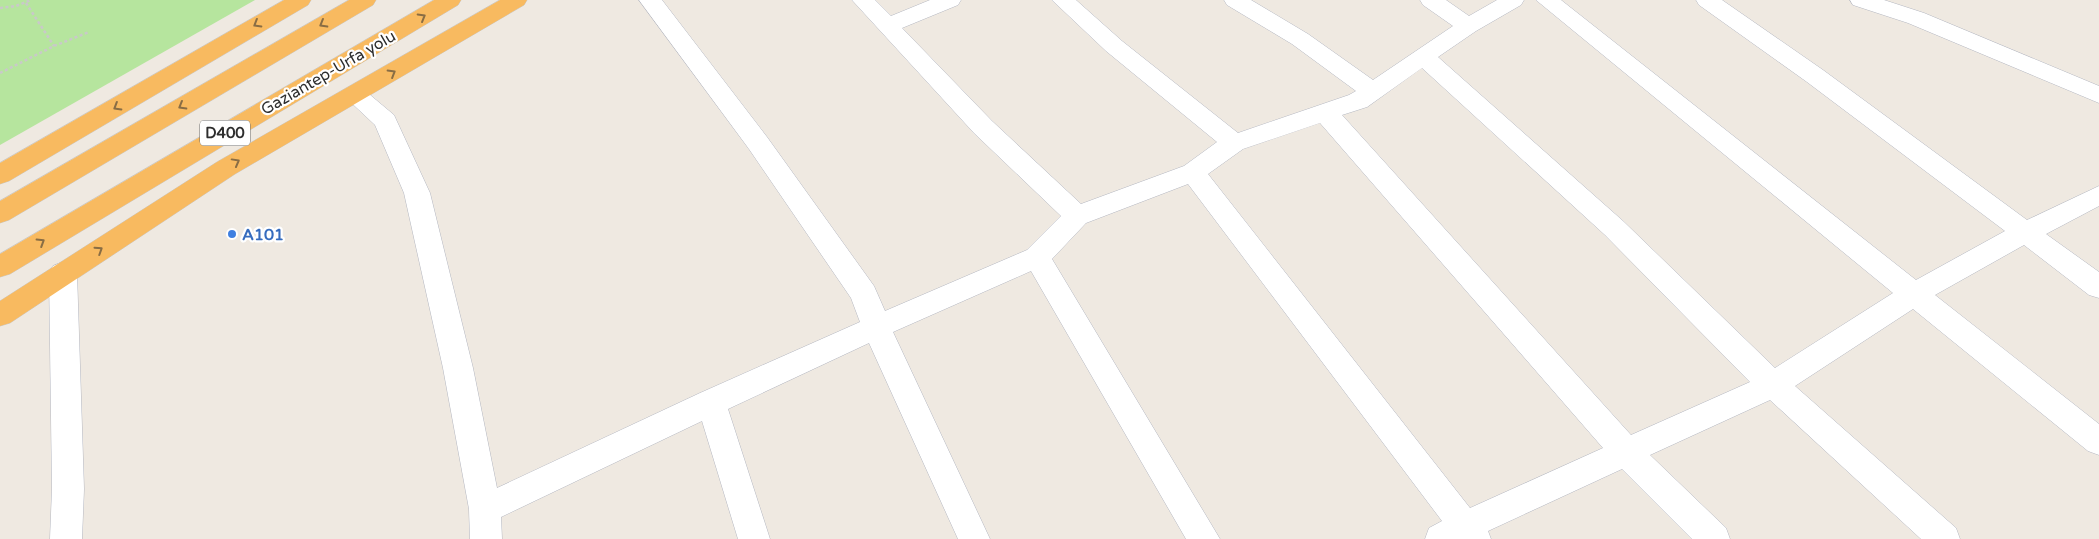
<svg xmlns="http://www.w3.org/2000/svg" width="2099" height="539" font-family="'Varela Round',sans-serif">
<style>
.green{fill:#b6e59e}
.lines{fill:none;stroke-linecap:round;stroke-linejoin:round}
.minor-casing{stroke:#b4b7c1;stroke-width:1}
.tertiary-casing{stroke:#b4b7c1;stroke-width:1}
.trunk-casing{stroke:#c9c9c9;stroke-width:1}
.path{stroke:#c9c9c9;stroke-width:2.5;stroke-dasharray:3 2.5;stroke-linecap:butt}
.minor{fill:#fff;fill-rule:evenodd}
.tertiary{fill:#fff;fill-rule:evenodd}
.trunk{fill:#f8ba60;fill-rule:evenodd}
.oneway{stroke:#896d44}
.shop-dot{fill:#3f7fe0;stroke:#fff;stroke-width:2}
.labels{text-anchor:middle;stroke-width:4.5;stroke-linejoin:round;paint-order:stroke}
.shield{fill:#fff;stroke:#6d6d6d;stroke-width:1}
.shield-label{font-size:15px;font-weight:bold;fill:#2e2e2e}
.street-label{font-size:16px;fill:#2e2e2e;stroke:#fff}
.shop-label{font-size:16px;font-weight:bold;fill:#366cbe;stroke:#fff;text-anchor:start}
</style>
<rect width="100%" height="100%" fill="#efe9e1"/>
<path class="green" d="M 0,0 L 255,0 L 0,145 Z"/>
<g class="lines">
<defs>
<path id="minor" d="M 639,0 L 662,0 L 767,137 L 874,286 L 885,311 L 1027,250 L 1061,216 L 974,133 L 852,0 L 875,0 L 891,16 L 930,0 L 961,0 L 958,5 L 902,28 L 992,121 L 1081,204 L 1184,166 L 1217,142 L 1106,51 L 1052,0 L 1076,0 L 1122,41 L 1238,133 L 1349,95 L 1356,91 L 1292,44 L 1227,5 L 1224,0 L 1251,0 L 1308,34 L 1373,80 L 1453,26 L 1423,5 L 1420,0 L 1446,0 L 1469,16 L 1497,0 L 1524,0 L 1521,5 L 1476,31 L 1438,57 L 1623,221 L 1775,368 L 1893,293 L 1536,0 L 1561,0 L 1916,280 L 2005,231 L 1807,82 L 1699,5 L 1696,0 L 1722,0 L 1823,70 L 2027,220 L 2099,186 L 2099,206 L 2046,234 L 2099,272 L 2099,298 L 2089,295 L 2024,245 L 1935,295 L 2099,424 L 2099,455 L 2088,451 L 1913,309 L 1795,386 L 1956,528 L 1960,539 L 1921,539 L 1770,400 L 1650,455 L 1726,528 L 1730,539 L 1692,539 L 1622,469 L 1488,531 L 1491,539 L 1425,539 L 1429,528 L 1442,521 L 1188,184 L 1086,223 L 1052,259 L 1220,539 L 1186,539 L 1031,271 L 893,332 L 990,539 L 958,539 L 869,343 L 728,409 L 770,539 L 738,539 L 702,421 L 501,517 L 502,539 L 470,539 L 469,509 L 443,368 L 404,193 L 375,125 L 343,95 L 347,89 L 355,87 L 363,89 L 394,115 L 430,193 L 473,368 L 497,488 L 700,393 L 860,322 L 851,298 L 749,149 ZM 1422,68 L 1605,235 L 1750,382 L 1631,435 L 1342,115 L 1367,107 ZM 1320,123 L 1603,448 L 1470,508 L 1208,174 L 1243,149 Z
M 63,262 L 73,266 L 77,273 L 84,489 L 82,539 L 50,539 L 52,489 L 49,273 L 53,266 Z"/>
<path id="tertiary" d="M 1850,0 L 1884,0 L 1924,13 L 2099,86 L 2099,103 L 1908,23 L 1853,5 Z"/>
<path id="trunk" d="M 284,0 L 311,0 L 308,5 L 9,181 L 0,184 L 0,163 Z
M 349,0 L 376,0 L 373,5 L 9,220 L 0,223 L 0,201 Z
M 434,0 L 461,0 L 458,5 L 10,274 L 0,277 L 0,254 Z
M 500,0 L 527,0 L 524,5 L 235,174 L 10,323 L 0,326 L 0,301 L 217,162 Z"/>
</defs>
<use href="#minor" class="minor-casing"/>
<use href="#tertiary" class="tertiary-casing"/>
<use href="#trunk" class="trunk-casing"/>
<path class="path" d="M 26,3 L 54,46
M 0,8 L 16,6 L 31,0
M 0,73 L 54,46 L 89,32"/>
<use href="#minor" class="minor"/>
<use href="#tertiary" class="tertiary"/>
<use href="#trunk" class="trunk"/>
</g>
<defs><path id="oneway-chevron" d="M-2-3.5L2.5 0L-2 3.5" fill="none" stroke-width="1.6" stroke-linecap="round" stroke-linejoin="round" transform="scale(1.25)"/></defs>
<g class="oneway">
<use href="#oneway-chevron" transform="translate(422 17) rotate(-30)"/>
<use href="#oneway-chevron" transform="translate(257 24) rotate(149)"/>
<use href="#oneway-chevron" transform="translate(323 24) rotate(150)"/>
<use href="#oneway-chevron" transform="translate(392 73) rotate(-31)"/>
<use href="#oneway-chevron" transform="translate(182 106) rotate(150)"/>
<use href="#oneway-chevron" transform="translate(117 107) rotate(149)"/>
<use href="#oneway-chevron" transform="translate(236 162) rotate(-29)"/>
<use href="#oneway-chevron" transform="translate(41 242) rotate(-32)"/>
<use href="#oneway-chevron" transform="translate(99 250) rotate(-33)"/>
</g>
<circle class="shop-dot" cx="232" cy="234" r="5"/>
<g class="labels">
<rect class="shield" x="200" y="120.5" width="50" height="25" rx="4"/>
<g class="shield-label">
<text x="225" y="138">D400</text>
</g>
<g class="street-label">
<text transform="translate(328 72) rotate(-30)" y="6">Gaziantep-Urfa yolu</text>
</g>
<g class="shop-label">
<text x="242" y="240">A101</text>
</g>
</g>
</svg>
